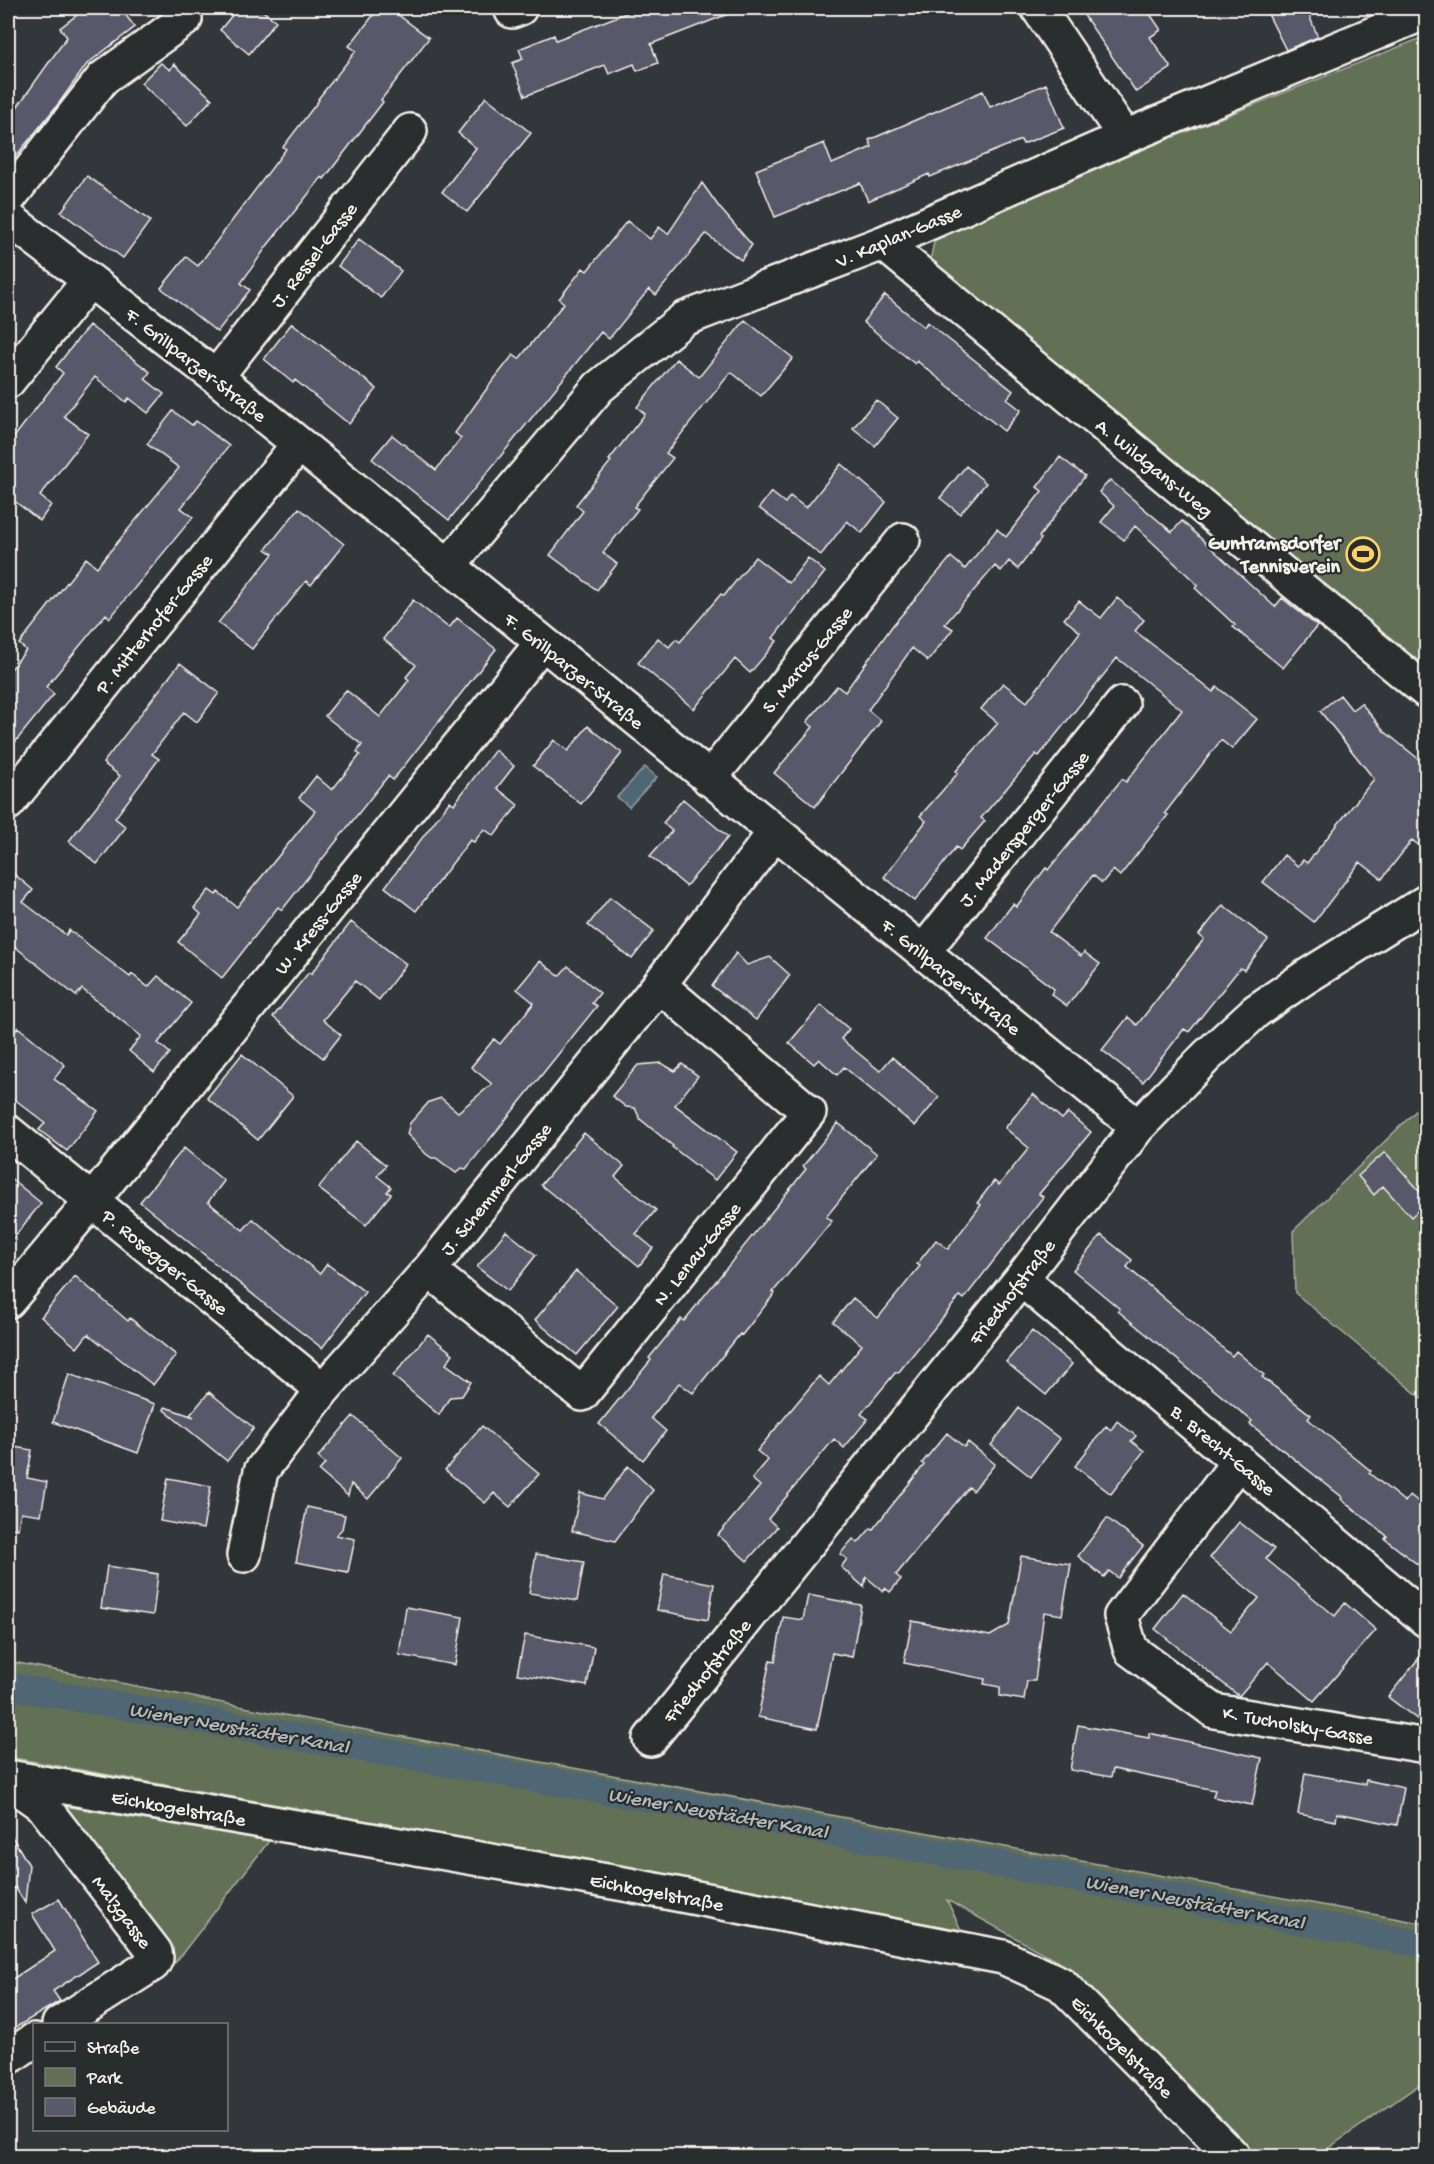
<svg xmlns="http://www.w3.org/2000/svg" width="1434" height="2164" font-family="'Gochi Hand',sans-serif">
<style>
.green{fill:#626f57;stroke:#abb0a0;stroke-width:1.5}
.water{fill:#506674;stroke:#929ea2;stroke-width:1.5}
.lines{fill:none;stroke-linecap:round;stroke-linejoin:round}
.canal{stroke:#506674;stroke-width:27}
.building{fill:#59596b;stroke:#f4f1e8;stroke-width:1.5}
.minor-casing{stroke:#f4f1e8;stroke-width:38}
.minor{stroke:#2a2d2e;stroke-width:33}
.labels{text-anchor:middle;stroke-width:4.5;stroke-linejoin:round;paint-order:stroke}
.street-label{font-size:20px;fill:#f4f1e8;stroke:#2a2d2e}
.poi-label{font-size:20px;font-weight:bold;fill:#f4f1e8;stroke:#2a2d2e;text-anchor:end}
.water-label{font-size:21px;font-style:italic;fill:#b2b9ba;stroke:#2a2d2e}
</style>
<rect width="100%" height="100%" fill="#33363a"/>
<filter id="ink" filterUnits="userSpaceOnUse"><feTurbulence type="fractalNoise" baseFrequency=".0167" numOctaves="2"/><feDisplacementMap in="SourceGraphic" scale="12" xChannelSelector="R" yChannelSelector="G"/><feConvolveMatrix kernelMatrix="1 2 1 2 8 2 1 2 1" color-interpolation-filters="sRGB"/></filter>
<g filter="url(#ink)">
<path class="green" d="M 1426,36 L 1426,678 L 929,266 L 936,232 Z
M 1426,1101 L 1426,1402 L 1295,1293 L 1293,1231 Z
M 8,1661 L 295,1717 L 1426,1924 L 1426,2080 L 1317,2156 L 1254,2156 L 1070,1968 L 947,1900 L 961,1930 L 646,1870 L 8,1757 Z
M 58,1805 L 269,1841 L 175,1963 Z"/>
<path class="water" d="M 645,767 L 657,777 L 629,807 L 617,797 Z"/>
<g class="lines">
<path class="canal" d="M 8,1686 L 720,1811 L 1426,1945"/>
</g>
<path class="building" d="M 86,8 L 120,8 L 135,27 L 87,64 L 59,103 L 8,166 L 8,120 L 67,37 L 60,28 Z
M 238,8 L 259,8 L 276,21 L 249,54 L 220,30 Z
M 379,8 L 389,8 L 429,38 L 381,100 L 383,102 L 324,179 L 322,177 L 267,246 L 241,283 L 250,290 L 217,332 L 161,288 L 186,257 L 198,266 L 286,149 L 283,147 L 319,100 L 318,99 L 356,51 L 349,46 Z
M 639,8 L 741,9 L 651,44 L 658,63 L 637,71 L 634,64 L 609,74 L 605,65 L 525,96 L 512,63 L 523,59 L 519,49 L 554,35 L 556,40 Z
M 1079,8 L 1146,8 L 1161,30 L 1150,37 L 1171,68 L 1136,92 Z
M 1265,8 L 1306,8 L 1318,37 L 1286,50 Z
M 161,63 L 170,70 L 174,64 L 212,99 L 187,126 L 141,83 Z
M 1046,84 L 1064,128 L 1023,144 L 1021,140 L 930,177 L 929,174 L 868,201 L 860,183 L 775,217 L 756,170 L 824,143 L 832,164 L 872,147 L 869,140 L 983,91 L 990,107 Z
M 486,97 L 531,133 L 467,212 L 442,192 L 476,148 L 458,133 Z
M 87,176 L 150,221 L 123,258 L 61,212 Z
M 702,183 L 719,207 L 752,245 L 741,260 L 706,234 L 656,295 L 649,289 L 609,339 L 601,332 L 449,520 L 372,459 L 392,435 L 436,470 L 461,438 L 455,433 L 488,387 L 513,355 L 519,359 L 564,303 L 559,299 L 583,268 L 587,271 L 627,221 L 650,239 L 659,227 L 668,234 Z
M 359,239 L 401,271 L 381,298 L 338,266 Z
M 885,295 L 924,327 L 927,322 L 1013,391 L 1007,399 L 1021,410 L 1004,431 L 917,361 L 915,364 L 863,322 Z
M 745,320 L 793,358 L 761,396 L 731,372 L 666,453 L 673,458 L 634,507 L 638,509 L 603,553 L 617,564 L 597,590 L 550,555 L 583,511 L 576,505 L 611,461 L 609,460 L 645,414 L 637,407 L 676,359 L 699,377 Z
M 292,323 L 377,389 L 349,424 L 295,380 L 293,383 L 264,359 Z
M 89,325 L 150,372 L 145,379 L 164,394 L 148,413 L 129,398 L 126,402 L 95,377 L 64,416 L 88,434 L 40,496 L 51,505 L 40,521 L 8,496 L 8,445 L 63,373 L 56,367 Z
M 876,400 L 898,418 L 875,446 L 853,428 Z
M 173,411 L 192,425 L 196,421 L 229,446 L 181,508 L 193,517 L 110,618 L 106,614 L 46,687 L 54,694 L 8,751 L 8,673 L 26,650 L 19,644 L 86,558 L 97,567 L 179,468 L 147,444 Z
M 1060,457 L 1085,476 L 1039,537 L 1041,539 L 1018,569 L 1009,561 L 1001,571 L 995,566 L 945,624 L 953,629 L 928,661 L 912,648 L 868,710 L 881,721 L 815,807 L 774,773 L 813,727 L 807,722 L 837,686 L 845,692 L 893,625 L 951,557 L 965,569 L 997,529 L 1006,537 L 1042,491 L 1037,487 Z
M 841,464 L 886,502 L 862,533 L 847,521 L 821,555 L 759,508 L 771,492 L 785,503 L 790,496 L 806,508 Z
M 966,466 L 986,483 L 960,514 L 940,498 Z
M 1110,480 L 1172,532 L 1182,521 L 1275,607 L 1282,598 L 1317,626 L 1283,668 L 1233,627 L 1235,625 L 1195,588 L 1198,585 L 1135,526 L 1124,540 L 1101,522 L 1114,506 L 1099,492 Z
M 299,508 L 344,544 L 311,585 L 306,581 L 252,649 L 218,623 L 273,554 L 266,549 Z
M 755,557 L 789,583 L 808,558 L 825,572 L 773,638 L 777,641 L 750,673 L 735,659 L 694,709 L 638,663 L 658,638 L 669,647 L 676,639 L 680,642 L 721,594 L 724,596 Z
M 1117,598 L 1144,620 L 1135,631 L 1213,692 L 1217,687 L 1257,719 L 1232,749 L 1221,740 L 1165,813 L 1168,815 L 1120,876 L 1113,870 L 1102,883 L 1093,875 L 1049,932 L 1081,956 L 1084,952 L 1100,964 L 1067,1006 L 1051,994 L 1054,989 L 987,938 L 1013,904 L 1016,907 L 1046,868 L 1048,870 L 1122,779 L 1126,782 L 1182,710 L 1117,658 L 1039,756 L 1036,754 L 981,818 L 985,821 L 960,850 L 956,847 L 915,901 L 884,877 L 926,821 L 920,816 L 958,773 L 956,771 L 998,723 L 981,709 L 1003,683 L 1027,702 L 1080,632 L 1064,619 L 1079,601 L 1101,618 Z
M 413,600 L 449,628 L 457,618 L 496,649 L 393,780 L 388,776 L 282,910 L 278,907 L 222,978 L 178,942 L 201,914 L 194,908 L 209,890 L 216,895 L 218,892 L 237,907 L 315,811 L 299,798 L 316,776 L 332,790 L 360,755 L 357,752 L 362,745 L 325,716 L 346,690 L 380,717 L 409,680 L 406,677 L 416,665 L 383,639 Z
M 180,663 L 219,693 L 197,722 L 184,712 L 152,754 L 159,759 L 115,818 L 126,827 L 97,864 L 69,841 L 120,776 L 103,763 Z
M 1340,695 L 1352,710 L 1361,703 L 1384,731 L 1426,765 L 1426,851 L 1412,840 L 1382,879 L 1360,862 L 1314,922 L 1263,882 L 1284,855 L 1298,866 L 1303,860 L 1307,863 L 1374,779 L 1320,711 Z
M 588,726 L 622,753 L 581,804 L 533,766 L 554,740 L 568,751 Z
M 495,750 L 514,766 L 497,788 L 518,805 L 494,836 L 484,829 L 474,842 L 470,840 L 416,911 L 385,887 L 450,801 L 454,804 Z
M 683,799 L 728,837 L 686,886 L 650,856 L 672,831 L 663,823 Z
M 8,869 L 33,890 L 23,902 L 66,935 L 69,930 L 130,977 L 132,974 L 148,987 L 158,976 L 191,1003 L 158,1043 L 170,1053 L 154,1072 L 129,1051 L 141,1036 L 82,989 L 76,996 L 8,941 Z
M 610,897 L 654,931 L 632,959 L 588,925 Z
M 1223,905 L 1268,940 L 1244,970 L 1240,968 L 1189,1032 L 1184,1029 L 1143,1082 L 1102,1050 L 1128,1017 L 1137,1025 L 1204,939 L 1199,935 Z
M 351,922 L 406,964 L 379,1000 L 355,981 L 323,1020 L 341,1035 L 323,1058 L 273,1017 L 309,972 L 311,974 Z
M 736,953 L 747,965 L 770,957 L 790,975 L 756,1020 L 712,986 Z
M 540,961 L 559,976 L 568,966 L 600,993 L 592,1003 L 597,1006 L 466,1169 L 462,1168 L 456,1173 L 436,1158 L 432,1158 L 426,1154 L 407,1134 L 410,1123 L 429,1102 L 441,1098 L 458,1112 L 492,1084 L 471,1067 L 494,1039 L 500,1044 L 534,1003 L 517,989 Z
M 821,1005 L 849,1029 L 841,1039 L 880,1071 L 892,1057 L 939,1097 L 915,1126 L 844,1067 L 837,1075 L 819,1059 L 814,1064 L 789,1043 Z
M 18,1027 L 65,1065 L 54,1079 L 98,1111 L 67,1151 L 39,1130 L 45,1123 L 8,1094 L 8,1041 Z
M 242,1054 L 293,1096 L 258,1140 L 207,1098 Z
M 661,1063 L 675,1071 L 682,1064 L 698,1076 L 675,1105 L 737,1152 L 715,1180 L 672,1147 L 673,1146 L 640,1119 L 635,1108 L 626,1107 L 612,1096 L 638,1065 Z
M 1033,1094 L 1062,1119 L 1068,1113 L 1091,1132 L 1039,1194 L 1043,1197 L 964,1299 L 960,1296 L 898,1373 L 896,1372 L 861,1414 L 868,1419 L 844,1448 L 834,1439 L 768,1519 L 777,1527 L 747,1561 L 718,1535 L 760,1486 L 752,1479 L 768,1460 L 757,1451 L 819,1376 L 829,1385 L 862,1345 L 833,1322 L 853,1298 L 878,1318 L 920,1266 L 917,1264 L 936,1240 L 948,1249 L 981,1205 L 977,1203 L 994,1181 L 999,1185 L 1029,1148 L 1005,1128 Z
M 838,1123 L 877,1154 L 826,1217 L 832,1221 L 773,1292 L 775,1293 L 742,1335 L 740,1334 L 693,1393 L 679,1383 L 651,1418 L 666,1431 L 643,1460 L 599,1424 L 651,1360 L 649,1358 L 681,1319 L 684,1321 L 806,1169 L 803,1166 Z
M 584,1133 L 624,1166 L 615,1177 L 656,1210 L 636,1234 L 653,1248 L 639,1266 L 541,1185 Z
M 356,1141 L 386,1165 L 377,1176 L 391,1187 L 387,1192 L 391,1194 L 366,1225 L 318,1188 Z
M 184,1148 L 224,1181 L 208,1202 L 243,1230 L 253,1219 L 320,1274 L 327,1264 L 365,1292 L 322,1348 L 267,1306 L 140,1202 Z
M 1385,1152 L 1426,1198 L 1426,1203 L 1411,1217 L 1383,1186 L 1374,1195 L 1358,1176 Z
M 8,1176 L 41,1203 L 8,1245 Z
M 506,1231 L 536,1255 L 508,1291 L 477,1267 Z
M 1101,1235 L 1132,1260 L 1127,1267 L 1232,1356 L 1236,1351 L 1264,1375 L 1262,1377 L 1311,1415 L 1308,1419 L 1371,1471 L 1369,1473 L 1405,1502 L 1410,1495 L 1426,1508 L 1426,1571 L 1385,1539 L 1387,1536 L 1341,1499 L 1342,1497 L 1250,1424 L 1252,1421 L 1118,1311 L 1120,1309 L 1073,1270 Z
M 576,1271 L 618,1306 L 577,1355 L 535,1320 Z
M 75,1276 L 128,1321 L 130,1318 L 176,1355 L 153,1385 L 88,1334 L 77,1348 L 41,1317 Z
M 1032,1331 L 1072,1364 L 1046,1395 L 1006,1362 Z
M 428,1334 L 453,1354 L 446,1364 L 471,1382 L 462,1396 L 450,1397 L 439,1415 L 393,1376 Z
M 69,1374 L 155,1404 L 138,1453 L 53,1422 Z
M 209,1392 L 254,1428 L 227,1461 L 164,1410 L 165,1407 L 194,1417 L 190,1415 Z
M 1019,1408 L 1060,1439 L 1031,1477 L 991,1445 Z
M 353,1416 L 402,1458 L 368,1499 L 351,1484 L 348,1496 L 319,1471 L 325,1464 L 318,1457 Z
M 1117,1421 L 1136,1436 L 1131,1441 L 1144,1451 L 1111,1494 L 1075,1466 L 1106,1426 L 1111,1430 Z
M 482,1426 L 539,1474 L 510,1507 L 494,1493 L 485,1503 L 445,1470 Z
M 947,1433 L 964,1447 L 968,1442 L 995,1464 L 973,1491 L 969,1487 L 896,1575 L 901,1579 L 890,1592 L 885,1588 L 883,1591 L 866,1577 L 864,1587 L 841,1567 L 847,1559 L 840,1554 L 853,1539 L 858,1543 L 871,1528 L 873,1529 L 924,1465 L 922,1463 Z
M 8,1446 L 32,1450 L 27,1478 L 47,1482 L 41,1515 L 21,1512 L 18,1529 L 8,1528 Z
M 628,1466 L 653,1490 L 615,1541 L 572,1531 L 580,1493 L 603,1499 Z
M 168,1478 L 211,1486 L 203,1529 L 160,1521 Z
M 307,1507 L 345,1515 L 342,1529 L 336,1535 L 355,1539 L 348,1572 L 296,1562 Z
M 1107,1518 L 1143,1546 L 1118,1578 L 1109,1571 L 1104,1577 L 1078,1556 Z
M 1239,1522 L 1274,1549 L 1266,1559 L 1335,1616 L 1345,1603 L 1376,1630 L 1314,1701 L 1268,1662 L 1239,1696 L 1155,1629 L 1183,1593 L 1231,1631 L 1259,1598 L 1210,1558 Z
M 536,1554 L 584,1562 L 577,1601 L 529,1593 Z
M 1021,1556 L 1071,1564 L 1062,1615 L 1044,1612 L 1035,1681 L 1027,1681 L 1024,1700 L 1000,1696 L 1000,1687 L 984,1684 L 985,1679 L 904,1663 L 912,1621 L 990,1636 L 1009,1625 Z
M 107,1566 L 158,1574 L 153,1615 L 101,1608 Z
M 664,1574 L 714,1584 L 708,1620 L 657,1610 Z
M 808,1595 L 861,1605 L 852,1657 L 832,1653 L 817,1729 L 758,1717 L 770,1660 L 775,1661 L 783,1617 L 803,1620 Z
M 406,1607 L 463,1617 L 455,1665 L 399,1655 Z
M 525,1635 L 594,1647 L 587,1686 L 517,1674 Z
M 1426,1649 L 1426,1726 L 1388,1697 Z
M 1078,1725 L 1149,1738 L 1149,1733 L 1262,1758 L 1252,1805 L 1213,1797 L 1215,1790 L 1113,1769 L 1111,1777 L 1070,1770 Z
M 1305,1773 L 1365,1784 L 1366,1780 L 1404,1788 L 1397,1825 L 1337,1813 L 1336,1821 L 1298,1814 Z
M 8,1830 L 29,1865 L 25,1903 L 15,1887 L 8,1891 Z
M 59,1899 L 98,1962 L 53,1991 L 60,2001 L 8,2032 L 8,1982 L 55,1951 L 32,1914 Z"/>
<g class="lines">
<defs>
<path id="minor" d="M 1038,8 L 1125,137
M 512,11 L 520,8
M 8,199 L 103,78 L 185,19
M 8,218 L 216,377 L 299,444 L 1138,1127
M 883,243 L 1426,691
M 216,377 L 410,131
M 8,381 L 89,281
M 448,566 L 599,387 L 684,319 L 883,243 L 1125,137 L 1426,12
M 709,779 L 903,540
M 8,803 L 299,444
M 923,952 L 1122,704
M 8,1132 L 323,1390
M 429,1270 L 582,1394 L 809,1112 L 659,985
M 1021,1279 L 1426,1620
M 8,1301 L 92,1201 L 542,643
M 1239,1461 L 1121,1616 L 1131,1650 L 1214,1711 L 1426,1746
M 244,1555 L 261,1471 L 323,1390 L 429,1270 L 659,985 L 775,832
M 650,1739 L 1021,1279 L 1138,1127 L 1207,1056 L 1256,1011 L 1304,978 L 1426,902
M 8,1777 L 624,1884 L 1003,1957 L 1061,1984 L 1233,2156
M 8,1781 L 43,1806 L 155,1952 L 156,1958 L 153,1964 L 59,2024
M 8,2058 L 34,2040"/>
</defs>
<use href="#minor" class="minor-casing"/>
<use href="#minor" class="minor"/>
</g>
</g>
<defs>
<symbol id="stadium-ring" viewBox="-11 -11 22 22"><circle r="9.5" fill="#2a2d2e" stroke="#ffd166" stroke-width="1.5"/><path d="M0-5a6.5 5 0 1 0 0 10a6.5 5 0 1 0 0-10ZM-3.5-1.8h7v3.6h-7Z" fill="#ffd166"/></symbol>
</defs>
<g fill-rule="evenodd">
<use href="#stadium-ring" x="1344" y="535" width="38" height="38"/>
</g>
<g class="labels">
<g class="street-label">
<text transform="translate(898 235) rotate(-23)" y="7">V. Kaplan-Gasse</text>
<text transform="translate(313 254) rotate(-52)" y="7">J. Ressel-Gasse</text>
<text transform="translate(197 364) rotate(38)" y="7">F. Grillparzer-Straße</text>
<text transform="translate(1155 467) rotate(39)" y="7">A. Wildgans-Weg</text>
<text transform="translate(153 623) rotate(-51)" y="7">P. Mitterhofer-Gasse</text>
<text transform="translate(806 659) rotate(-51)" y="7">S. Marcus-Gasse</text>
<text transform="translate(575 670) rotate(39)" y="7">F. Grillparzer-Straße</text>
<text transform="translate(1023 828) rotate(-51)" y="7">J. Madersperger-Gasse</text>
<text transform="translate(317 922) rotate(-51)" y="7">W. Kress-Gasse</text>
<text transform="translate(952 976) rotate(39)" y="7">F. Grillparzer-Straße</text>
<text transform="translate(495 1188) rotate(-51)" y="7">J. Schemmerl-Gasse</text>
<text transform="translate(696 1253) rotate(-51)" y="7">N. Lenau-Gasse</text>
<text transform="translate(166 1261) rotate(39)" y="7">P. Rosegger-Gasse</text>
<text transform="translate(1011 1291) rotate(-52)" y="7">Friedhofstraße</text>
<text transform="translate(1224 1449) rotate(40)" y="7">B. Brecht-Gasse</text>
<text transform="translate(706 1670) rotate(-51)" y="7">Friedhofstraße</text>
<text transform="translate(1298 1724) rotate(10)" y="7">K. Tucholsky-Gasse</text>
<text transform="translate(179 1807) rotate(10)" y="7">Eichkogelstraße</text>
<text transform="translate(657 1891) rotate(11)" y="7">Eichkogelstraße</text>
<text transform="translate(123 1911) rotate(53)" y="7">Malzgasse</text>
<text transform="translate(1123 2046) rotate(45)" y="7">Eichkogelstraße</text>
</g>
<g class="poi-label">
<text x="1340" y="549">Guntramsdorfer<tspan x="1340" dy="23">Tennisverein</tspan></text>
</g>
<g class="water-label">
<text transform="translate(239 1727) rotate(10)" y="7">Wiener Neustädter Kanal</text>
<text transform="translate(718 1812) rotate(10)" y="7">Wiener Neustädter Kanal</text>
<text transform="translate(1195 1901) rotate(11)" y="7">Wiener Neustädter Kanal</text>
</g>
</g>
<rect width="1434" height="2164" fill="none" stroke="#2a2d2e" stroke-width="30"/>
<rect x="15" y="15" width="1404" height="2134" fill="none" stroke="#f4f1e8" stroke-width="2" filter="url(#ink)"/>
<rect x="33" y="2023" width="195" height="108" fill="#2a2d2e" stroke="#7b7b78" stroke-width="1.5"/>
<rect x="45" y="2042" width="30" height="9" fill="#2a2d2e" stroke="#7b7b78" stroke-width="1.5"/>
<text x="87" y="2053" font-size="18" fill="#f4f1e8">Straße</text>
<rect x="45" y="2068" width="30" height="18" fill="#626f57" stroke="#7b7b78" stroke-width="1.5"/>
<text x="87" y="2083" font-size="18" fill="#f4f1e8">Park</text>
<rect x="45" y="2098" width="30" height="18" fill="#59596b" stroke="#7b7b78" stroke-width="1.5"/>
<text x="87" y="2113" font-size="18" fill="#f4f1e8">Gebäude</text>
</svg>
